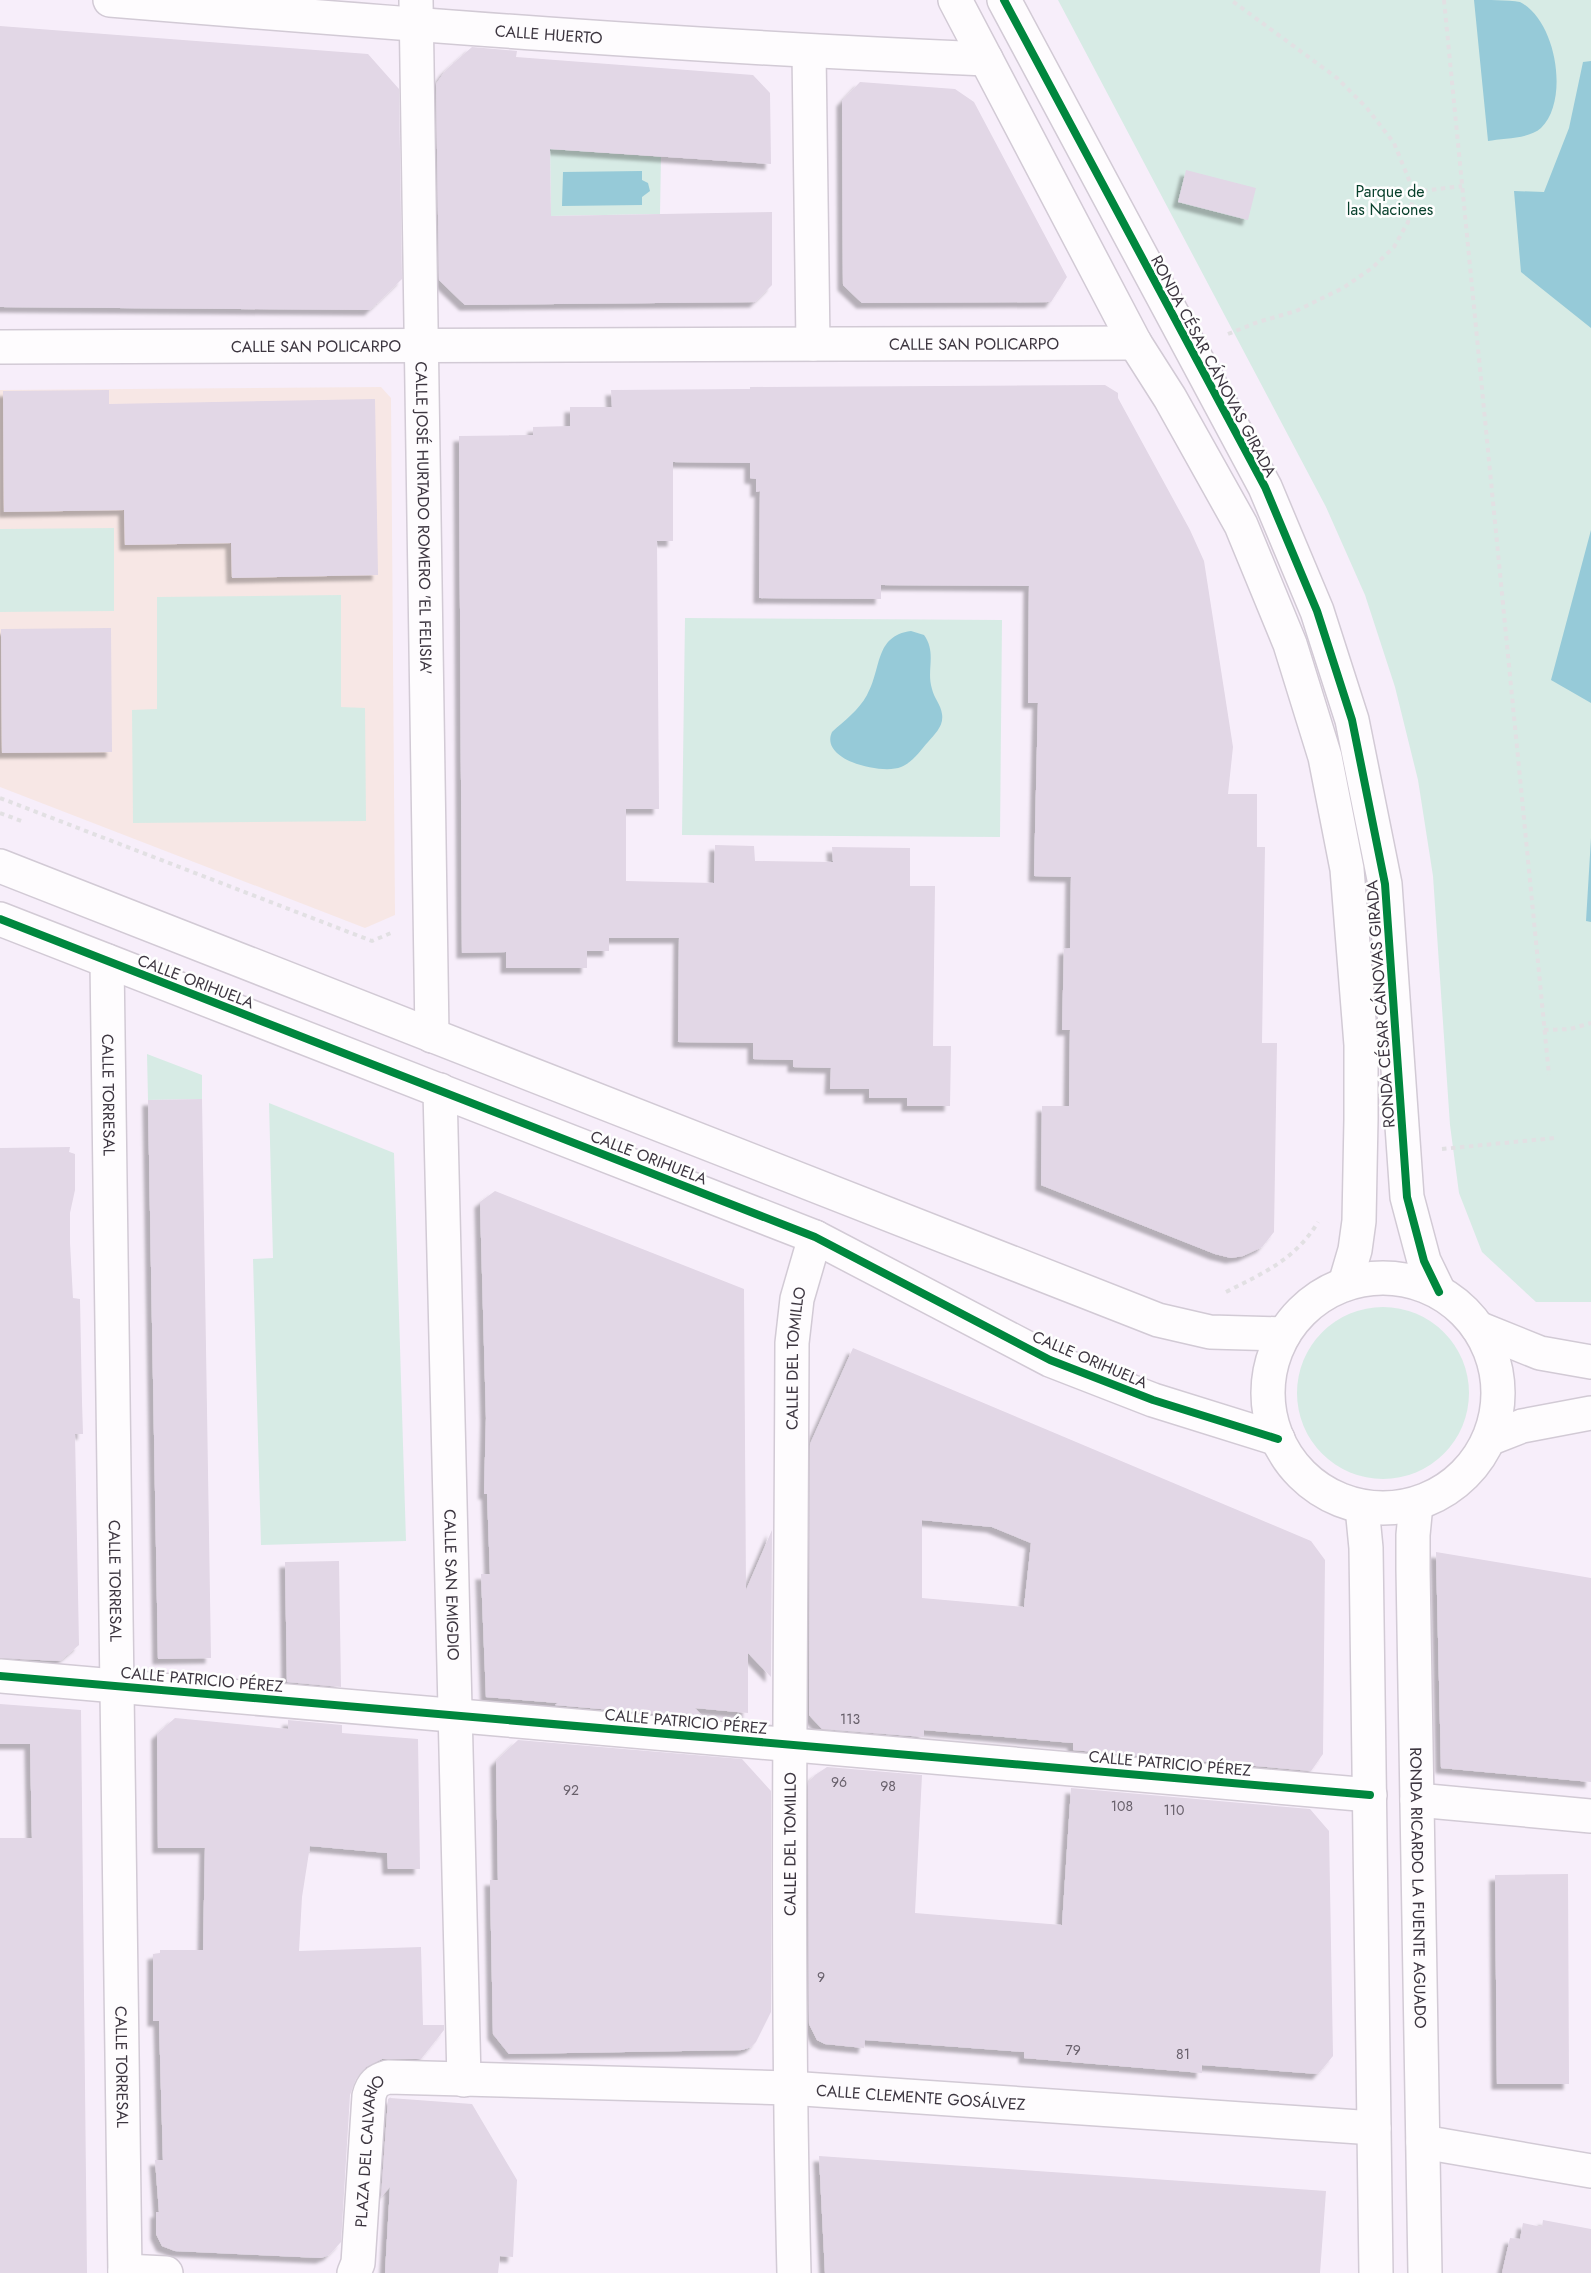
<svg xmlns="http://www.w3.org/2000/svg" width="1591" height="2273" font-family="Jost,sans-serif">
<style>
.education{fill:#f7e7e5}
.green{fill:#d7ebe5}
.water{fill:#96cad8}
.building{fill:#e2d7e6;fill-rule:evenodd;filter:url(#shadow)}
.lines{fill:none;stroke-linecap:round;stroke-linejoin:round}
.street-casing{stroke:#d2cad5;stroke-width:36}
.secondary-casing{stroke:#d2cad5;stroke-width:36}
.path{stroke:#e2e0e3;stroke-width:4;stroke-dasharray:4.5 4.5;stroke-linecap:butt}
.street{stroke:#fefcfe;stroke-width:33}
.secondary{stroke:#fefcfe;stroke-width:33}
.cycleway-casing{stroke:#fefefe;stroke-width:11}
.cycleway{stroke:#00873e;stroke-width:8}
.labels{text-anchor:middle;stroke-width:5;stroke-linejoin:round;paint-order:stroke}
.number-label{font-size:14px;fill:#675f6a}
.street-label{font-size:16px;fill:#3d3640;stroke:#fefefe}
.park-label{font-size:16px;fill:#08402c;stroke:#fefefe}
</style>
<defs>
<filter id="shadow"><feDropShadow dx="-5.5" dy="5.5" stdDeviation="1.5" flood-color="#0004"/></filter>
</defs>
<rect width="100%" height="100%" fill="#f7eefa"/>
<path class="education" d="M 381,387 L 391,398 L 395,915 L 365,928 L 0,787 L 0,390 Z"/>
<path class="green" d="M 1058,0 L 1591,0 L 1591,1302 L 1536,1302 L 1482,1252 L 1459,1193 L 1450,1125 L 1433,876 L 1418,780 L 1395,687 L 1365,595 L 1326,507 Z
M 550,149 L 661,157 L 660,214 L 551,216 Z
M 114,528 L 114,611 L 0,612 L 0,529 Z
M 341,595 L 341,707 L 365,708 L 366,821 L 133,823 L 132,710 L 157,709 L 157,597 Z
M 685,618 L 1002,620 L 1000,837 L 682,835 Z
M 147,1054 L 202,1075 L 202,1099 L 148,1100 Z
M 269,1103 L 394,1153 L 406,1541 L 261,1545 L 253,1259 L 273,1258 Z
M1297 1393a86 86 0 1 1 172 0a86 86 0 1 1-172 0Z"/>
<path class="water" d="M 1474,0 C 1487,0 1508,0 1520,2 C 1556,20 1570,100 1541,128 C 1529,139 1503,138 1488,141 Z
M 1591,61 L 1591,328 L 1521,272 L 1514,191 L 1544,192 L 1569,128 L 1583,62 Z
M 642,171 L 642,180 L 648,183 L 650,191 L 642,197 L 642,205 L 562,206 L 563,172 Z
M 1591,530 L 1591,703 L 1551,680 Z
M 911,631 L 924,635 C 937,653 926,670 932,689 C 934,698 941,705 942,714 C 944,726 935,734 928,742 C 920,751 913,762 901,767 C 882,775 819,760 832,732 C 844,721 859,710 867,695 C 882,669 874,636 911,631 Z
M 1591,838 L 1591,922 L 1586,921 Z"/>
<path class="building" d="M 0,26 L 368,54 L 399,89 L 402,279 L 370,310 L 0,307 Z
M 472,47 L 517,51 L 516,57 L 753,75 L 770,93 L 771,164 L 550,149 L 551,216 L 772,212 L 772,285 L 755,302 L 465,305 L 439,280 L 436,84 L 446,70 Z
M 860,82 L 955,89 L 974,102 L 1067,277 L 1051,302 L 862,303 L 843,285 L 842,101 Z
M 1186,170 L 1256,188 L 1248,220 L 1178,202 Z
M 1105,385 L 1118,393 L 1118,398 L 1190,530 L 1204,561 L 1233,747 L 1228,794 L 1257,794 L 1257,847 L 1265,847 L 1262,1043 L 1277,1043 L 1274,1232 L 1262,1247 L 1243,1256 L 1231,1258 L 1215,1254 L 1041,1185 L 1042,1106 L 1069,1106 L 1070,1030 L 1062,1030 L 1064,949 L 1070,948 L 1071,877 L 1034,876 L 1038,703 L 1028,703 L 1029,586 L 881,585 L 881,599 L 759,598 L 760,491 L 756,492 L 756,479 L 750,478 L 750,463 L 673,462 L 673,541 L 657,541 L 659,809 L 626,809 L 626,881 L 714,883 L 715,845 L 754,846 L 755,861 L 833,862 L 832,847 L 910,848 L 910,886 L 935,886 L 933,1046 L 951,1046 L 950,1106 L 907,1106 L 907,1098 L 869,1098 L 869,1089 L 830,1089 L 831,1068 L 793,1067 L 793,1060 L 753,1059 L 753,1043 L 678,1042 L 679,938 L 609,938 L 609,951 L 587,951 L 587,968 L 506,968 L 506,952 L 462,953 L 459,436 L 533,435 L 533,427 L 570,426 L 570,407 L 612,407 L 611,390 L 750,389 L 750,387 Z
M 109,390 L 109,404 L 375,399 L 378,575 L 232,578 L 231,543 L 125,545 L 124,510 L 4,512 L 3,391 Z
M 111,628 L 112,752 L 2,753 L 1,629 Z
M 202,1099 L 211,1658 L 158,1659 L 148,1100 Z
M 70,1147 L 69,1152 L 75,1154 L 75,1190 L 70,1213 L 70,1243 L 73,1298 L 80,1299 L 82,1402 L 83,1434 L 75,1434 L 79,1645 L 60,1661 L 0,1658 L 0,1148 Z
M 495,1191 L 744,1289 L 746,1590 L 772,1530 L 771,1677 L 748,1653 L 748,1713 L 695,1708 L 704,1718 L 555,1705 L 558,1703 L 486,1697 L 481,1574 L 490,1574 L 487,1494 L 484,1494 L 486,1418 L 480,1202 Z
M 853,1348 L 1311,1541 L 1325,1560 L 1323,1754 L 1311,1771 L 1073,1750 L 1073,1743 L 924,1730 L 924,1737 L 822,1729 L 809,1715 L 810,1444 ZM 922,1520 L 992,1527 L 1031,1543 L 1024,1607 L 922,1598 Z
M 1436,1552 L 1591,1578 L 1591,1782 L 1441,1768 Z
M 339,1561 L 341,1687 L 287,1682 L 285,1562 Z
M 0,1704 L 81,1710 L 87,2273 L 0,2273 L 0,1838 L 32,1838 L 30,1744 L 0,1744 Z
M 175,1718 L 288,1729 L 288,1720 L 342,1725 L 342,1733 L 418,1739 L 420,1869 L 388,1869 L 387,1853 L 310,1846 L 302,1897 L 299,1951 L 421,1947 L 423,2025 L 444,2025 L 444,2030 L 421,2059 L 382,2059 L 366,2067 L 356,2079 L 350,2095 L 341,2242 L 329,2255 L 321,2258 L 175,2251 L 162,2246 L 156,2234 L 156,2212 L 159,2212 L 155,2160 L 163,2160 L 159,2021 L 153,2021 L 153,1954 L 160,1953 L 160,1950 L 203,1950 L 205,1848 L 158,1848 L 157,1734 Z
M 518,1740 L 742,1759 L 771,1791 L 771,2012 L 756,2042 L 751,2047 L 742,2050 L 509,2054 L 493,2034 L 490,1880 L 498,1880 L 496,1761 Z
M 827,1767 L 922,1775 L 915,1913 L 1062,1925 L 1071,1788 L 1310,1809 L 1329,1831 L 1333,2056 L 1318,2074 L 1202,2065 L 1202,2073 L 1024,2058 L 1024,2052 L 865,2040 L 864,2048 L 825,2044 L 817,2040 L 809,2024 L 808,1783 L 815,1775 Z
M 1568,1874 L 1569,2084 L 1497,2084 L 1495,1875 Z
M 392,2096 L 390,2098 L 472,2104 L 517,2180 L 513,2257 L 500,2256 L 498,2273 L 385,2273 L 390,2187 L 381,2197 L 388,2099 Z
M 819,2156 L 1326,2191 L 1320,2273 L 825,2273 Z
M 1543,2220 L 1591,2229 L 1591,2273 L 1502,2273 L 1510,2238 L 1520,2239 L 1523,2223 L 1542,2227 Z"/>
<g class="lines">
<defs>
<g id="street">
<path id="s1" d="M 110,0 C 402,24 694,47 986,59"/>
<path id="s2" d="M 416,0 L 432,1036"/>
<path d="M 809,52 L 813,344"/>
<path id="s3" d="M 0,347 L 1135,343"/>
<path id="s4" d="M 107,961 L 125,2273"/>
<path id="s5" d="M 440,1090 L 464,2080"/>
<path d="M 0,1676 L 1370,1795"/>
<path d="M 1417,1800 L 1591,1816"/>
<path d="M 1423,2142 L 1591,2171"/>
<path d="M 125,2271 L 166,2273"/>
<path id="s6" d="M 354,2273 L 358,2263 L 369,2096 C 372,2084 377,2080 388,2077 L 789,2088 L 1374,2128"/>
<path id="s7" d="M 794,2273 C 786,1963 791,1653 792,1343 L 797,1299 L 815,1237"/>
</g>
<g id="secondary">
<path d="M 955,0 L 1135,343 L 1170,398 L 1241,525 L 1290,644 L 1325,757 L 1347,869 L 1361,1045 L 1361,1119 L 1359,1221 L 1355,1250 L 1345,1284"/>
<path d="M 1004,0 L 1265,487 L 1317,611 L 1352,720 L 1385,884 L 1407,1197 L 1424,1261 L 1439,1292"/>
<path d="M 0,866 L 1158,1320 L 1210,1332 L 1284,1334"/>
<path d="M 0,919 L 815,1237 L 1050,1360 L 1153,1400 L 1278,1439"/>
<circle cx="1383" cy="1393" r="115"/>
<path d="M 1478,1328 L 1540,1353 L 1591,1362"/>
<path d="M 1489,1439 L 1522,1426 L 1591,1413"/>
<path id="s8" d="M 1416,1504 L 1413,1535 L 1413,1569 L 1425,2273"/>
<path d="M 1362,1507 L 1366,1548 L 1376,2273"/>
</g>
</defs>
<use href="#street" class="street-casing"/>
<use href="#secondary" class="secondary-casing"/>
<path class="path" d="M 1444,0 L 1549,1075
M 1414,192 L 1462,186
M 1228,334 L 1258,322 L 1296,311 L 1343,288 L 1372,268 L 1394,247 L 1408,222 L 1414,192 L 1394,143 L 1366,107 L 1337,78 L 1231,0
M 0,798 L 372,941 L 391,933
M 0,813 L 24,822
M 1544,1030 L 1570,1029 L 1591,1023
M 1442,1149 L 1555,1138
M 1226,1292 C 1263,1273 1295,1260 1318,1222"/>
<use href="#street" class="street"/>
<use href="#secondary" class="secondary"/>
<defs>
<path id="cycleway" d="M 1004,0 L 1265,487 L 1317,611 L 1352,720 L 1385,884 L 1407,1197 L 1424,1261 L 1439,1292
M 0,919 L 815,1237 L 1050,1360 L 1153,1400 L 1278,1439
M 0,1676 L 1370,1795"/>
</defs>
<use href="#cycleway" class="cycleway-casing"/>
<use href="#cycleway" class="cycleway"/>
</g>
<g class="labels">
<g class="number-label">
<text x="850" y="1724">113</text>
<text x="839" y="1787">96</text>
<text x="888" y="1791">98</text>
<text x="571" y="1795">92</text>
<text x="1122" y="1811">108</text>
<text x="1174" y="1815">110</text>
<text x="821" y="1982">9</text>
<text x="1073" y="2055">79</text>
<text x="1183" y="2059">81</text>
</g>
<g class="street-label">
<text dy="6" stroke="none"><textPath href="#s1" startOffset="440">CALLE HUERTO</textPath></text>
<text dy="6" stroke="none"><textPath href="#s3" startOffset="974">CALLE SAN POLICARPO</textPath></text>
<text dy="6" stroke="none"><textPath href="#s3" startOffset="316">CALLE SAN POLICARPO</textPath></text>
<text transform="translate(1214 366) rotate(62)" y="6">RONDA CÉSAR CÁNOVAS GIRADA</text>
<text dy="6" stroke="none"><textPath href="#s2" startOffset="518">CALLE JOSÉ HURTADO ROMERO 'EL FELISIA'</textPath></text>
<text transform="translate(196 981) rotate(21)" y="6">CALLE ORIHUELA</text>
<text transform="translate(1380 1004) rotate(-94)" y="6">RONDA CÉSAR CÁNOVAS GIRADA</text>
<text dy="6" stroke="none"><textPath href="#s4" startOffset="134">CALLE TORRESAL</textPath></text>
<text transform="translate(649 1157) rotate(21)" y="6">CALLE ORIHUELA</text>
<text dy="6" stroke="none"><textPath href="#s7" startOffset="915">CALLE DEL TOMILLO</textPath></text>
<text transform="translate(1090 1359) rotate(23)" y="6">CALLE ORIHUELA</text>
<text dy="6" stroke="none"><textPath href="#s4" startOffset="620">CALLE TORRESAL</textPath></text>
<text dy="6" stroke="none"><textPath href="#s5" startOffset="495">CALLE SAN EMIGDIO</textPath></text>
<text transform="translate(202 1679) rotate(5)" y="6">CALLE PATRICIO PÉREZ</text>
<text transform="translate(686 1721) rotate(5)" y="6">CALLE PATRICIO PÉREZ</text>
<text transform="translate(1170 1763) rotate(5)" y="6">CALLE PATRICIO PÉREZ</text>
<text dy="6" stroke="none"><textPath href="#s7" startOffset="429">CALLE DEL TOMILLO</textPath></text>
<text dy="6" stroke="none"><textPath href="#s8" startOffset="384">RONDA RICARDO LA FUENTE AGUADO</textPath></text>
<text dy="6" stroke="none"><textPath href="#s4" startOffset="1106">CALLE TORRESAL</textPath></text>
<text dy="6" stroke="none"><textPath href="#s6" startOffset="740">CALLE CLEMENTE GOSÁLVEZ</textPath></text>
<text dy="6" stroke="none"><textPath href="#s6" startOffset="124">PLAZA DEL CALVARIO</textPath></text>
</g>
<g class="park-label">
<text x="1390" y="197">Parque de<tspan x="1390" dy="18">las Naciones</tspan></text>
</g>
</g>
</svg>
